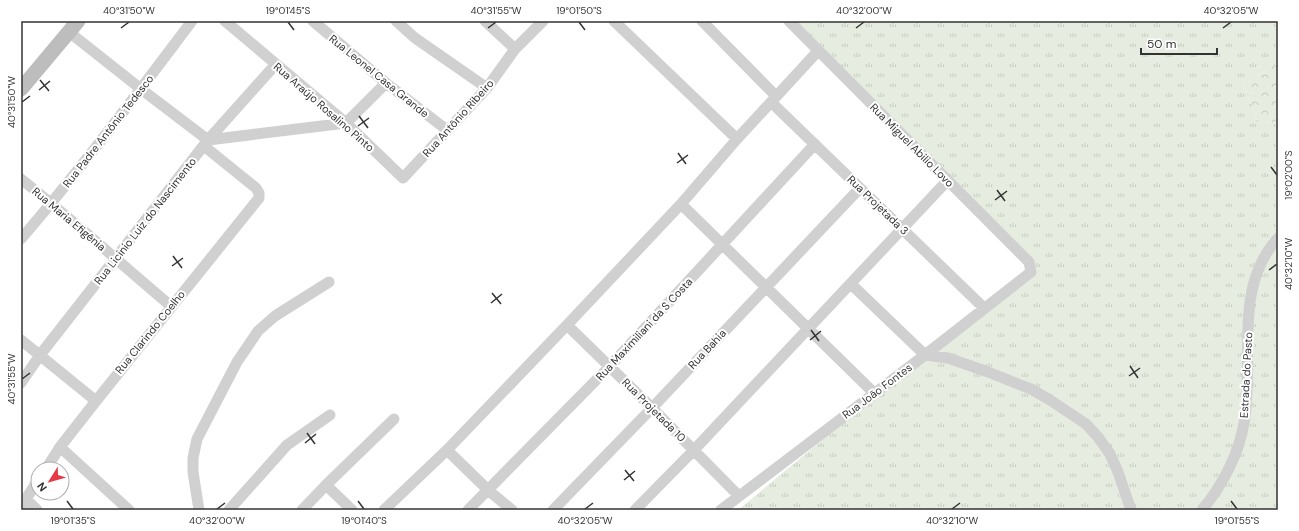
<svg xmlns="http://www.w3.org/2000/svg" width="1299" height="531" font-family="'DM Sans',sans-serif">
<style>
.grass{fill:url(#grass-tufts)}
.forest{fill:url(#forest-crowns)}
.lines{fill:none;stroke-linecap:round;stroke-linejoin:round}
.street{stroke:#d0d0d0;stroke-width:11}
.secondary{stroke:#bdbdbd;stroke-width:15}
.ticks{fill:none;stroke:#333;stroke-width:1.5}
.labels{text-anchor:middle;stroke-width:4;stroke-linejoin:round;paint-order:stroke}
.street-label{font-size:11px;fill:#333;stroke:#fff}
.neatline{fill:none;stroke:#333;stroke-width:1.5}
.ticks-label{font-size:10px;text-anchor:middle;fill:#333}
</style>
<defs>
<pattern id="grass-tufts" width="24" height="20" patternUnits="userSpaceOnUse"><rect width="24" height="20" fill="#e6ecdf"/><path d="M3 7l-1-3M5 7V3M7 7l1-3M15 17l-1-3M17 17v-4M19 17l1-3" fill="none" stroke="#c6cbc0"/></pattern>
<pattern id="forest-crowns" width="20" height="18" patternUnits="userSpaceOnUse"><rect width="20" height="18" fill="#e6ecdf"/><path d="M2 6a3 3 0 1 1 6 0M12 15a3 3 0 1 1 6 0" fill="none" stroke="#c6cbc0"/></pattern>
</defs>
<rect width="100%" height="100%" fill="#fff"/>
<path class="grass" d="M 793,21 L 1278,21 L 1278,63 L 1244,84 L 1257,122 L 1278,123 L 1278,510 L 738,510 L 927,353 L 1035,267 Z"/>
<path class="forest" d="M 1278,63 L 1278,123 L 1257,122 L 1244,84 Z"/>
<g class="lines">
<path class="street" d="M 225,21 L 346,123 L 403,178 L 487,88 L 515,49 L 543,21
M 313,21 L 386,83 L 447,130
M 396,21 L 415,38 L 487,88
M 485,21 L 515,49
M 614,21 L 737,139
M 702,21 L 776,96
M 69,32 L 141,89 L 208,140
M 771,102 L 984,308
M 208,140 L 346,123 L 386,83
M 21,179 C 73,220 121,264 171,306
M 681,204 L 874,393
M 21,239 C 81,169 136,95 192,21
M 851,284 L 925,355 L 948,358 L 988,372 L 1031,389 L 1050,400 L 1086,424 L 1098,437 L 1110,454 L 1118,472 L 1131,510
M 567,325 L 652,408 L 739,496
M 21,340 L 96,401
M 21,383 L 40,355 L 208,140 L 276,64
M 60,447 L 129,510
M 447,450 L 488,490 L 512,510
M 46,469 L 60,447 L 96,401 L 259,198 L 259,193 L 256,188 L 204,146
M 326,485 L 352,510
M 26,499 L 37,510
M 21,507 L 38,480
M 199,510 L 193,472 L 193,458 L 197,439 L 237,362 L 258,331 L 275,316 L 329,282
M 229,510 L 287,445 L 330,415
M 302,510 L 326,485 L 394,419
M 384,510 L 447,450 L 567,325 L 681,204 L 737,139 L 818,51
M 468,510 L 610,366 L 815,144
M 553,510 L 652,408 L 860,188
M 635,510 L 694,450 L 947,181
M 721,510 L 925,355 L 1031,272 L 1029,262 L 789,21
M 1202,510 C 1222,486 1239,454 1244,423 C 1255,362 1232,288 1278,238"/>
<path class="secondary" d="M 21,89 L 78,21"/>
</g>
<path class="ticks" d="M 288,22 L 294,30M 579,22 L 585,30M 121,28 L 129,22M 488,28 L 496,22M 856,28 L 864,22M 1223,28 L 1231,22M 40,80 L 49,91M 39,90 L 50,81M 22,102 L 30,96M 359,116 L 368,128M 358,126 L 369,118M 678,153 L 686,164M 677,163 L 688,155M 1271,167 L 1277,175M 997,190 L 1005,201M 995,200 L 1007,191M 173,256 L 182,268M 172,266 L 183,258M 1269,270 L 1277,264M 492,293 L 501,304M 491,303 L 502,294M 811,330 L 819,341M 810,340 L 821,331M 1130,366 L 1138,378M 1129,376 L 1140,368M 22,379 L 30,373M 307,433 L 315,444M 305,443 L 316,434M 625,470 L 634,481M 624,480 L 635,471M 67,501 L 73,509M 358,501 L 364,509M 1231,501 L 1237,509M 217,509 L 225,503M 585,509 L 593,503M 952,509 L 960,503"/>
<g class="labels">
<g class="street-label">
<text transform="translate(379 76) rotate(39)" y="4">Rua Leonel Casa Grande</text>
<text transform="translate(324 107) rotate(41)" y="4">Rua Araújo Rosalino Pinto</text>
<text transform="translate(458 118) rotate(-48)" y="4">Rua Antônio Ribeiro</text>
<text transform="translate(108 131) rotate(-52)" y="4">Rua Padre Antônio Tedesco</text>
<text transform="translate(912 145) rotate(45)" y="4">Rua Miguel Abilio Lovo</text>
<text transform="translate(878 205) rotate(44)" y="4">Rua Projetada 3</text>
<text transform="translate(69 219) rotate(40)" y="4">Rua Maria Efigênia</text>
<text transform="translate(145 221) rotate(-52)" y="4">Rua Licinio Luiz do Nascimento</text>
<text transform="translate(644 329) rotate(-47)" y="4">Rua Maximiliani da S Costa</text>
<text transform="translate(150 332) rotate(-51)" y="4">Rua Clarindo Coelho</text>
<text transform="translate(707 349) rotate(-47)" y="4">Rua Bahia</text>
<text transform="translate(1246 375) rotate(-87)" y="4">Estrada do Pasto</text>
<text transform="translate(877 391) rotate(-37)" y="4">Rua João Fontes</text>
<text transform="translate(654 410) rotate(45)" y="4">Rua Projetada 10</text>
</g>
</g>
<rect width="1299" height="531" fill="none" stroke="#ffffff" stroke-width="44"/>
<g transform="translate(50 481) rotate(233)"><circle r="19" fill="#ffffff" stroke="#adadad"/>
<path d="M0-3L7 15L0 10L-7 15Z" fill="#e63946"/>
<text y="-6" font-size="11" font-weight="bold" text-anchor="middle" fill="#333333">N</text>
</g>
<path d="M1141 48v6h76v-6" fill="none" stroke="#333333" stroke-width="2"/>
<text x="1147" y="48" font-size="12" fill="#333333" stroke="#ffffff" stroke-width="3" paint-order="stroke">50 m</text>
<rect x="22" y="22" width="1255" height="487" class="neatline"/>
<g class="ticks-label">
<text x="129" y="14">40°31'50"W</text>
<text x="288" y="14">19°01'45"S</text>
<text x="496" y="14">40°31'55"W</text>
<text x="579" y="14">19°01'50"S</text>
<text x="864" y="14">40°32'00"W</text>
<text x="1231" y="14">40°32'05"W</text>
<text transform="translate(11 102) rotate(-90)" y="4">40°31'50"W</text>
<text transform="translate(1288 175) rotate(-90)" y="4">19°02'00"S</text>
<text transform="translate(1288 264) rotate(-90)" y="4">40°32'10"W</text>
<text transform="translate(11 379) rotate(-90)" y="4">40°31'55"W</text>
<text x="73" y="524">19°01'35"S</text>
<text x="217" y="524">40°32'00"W</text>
<text x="364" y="524">19°01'40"S</text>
<text x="585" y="524">40°32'05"W</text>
<text x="952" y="524">40°32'10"W</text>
<text x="1237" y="524">19°01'55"S</text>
</g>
</svg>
